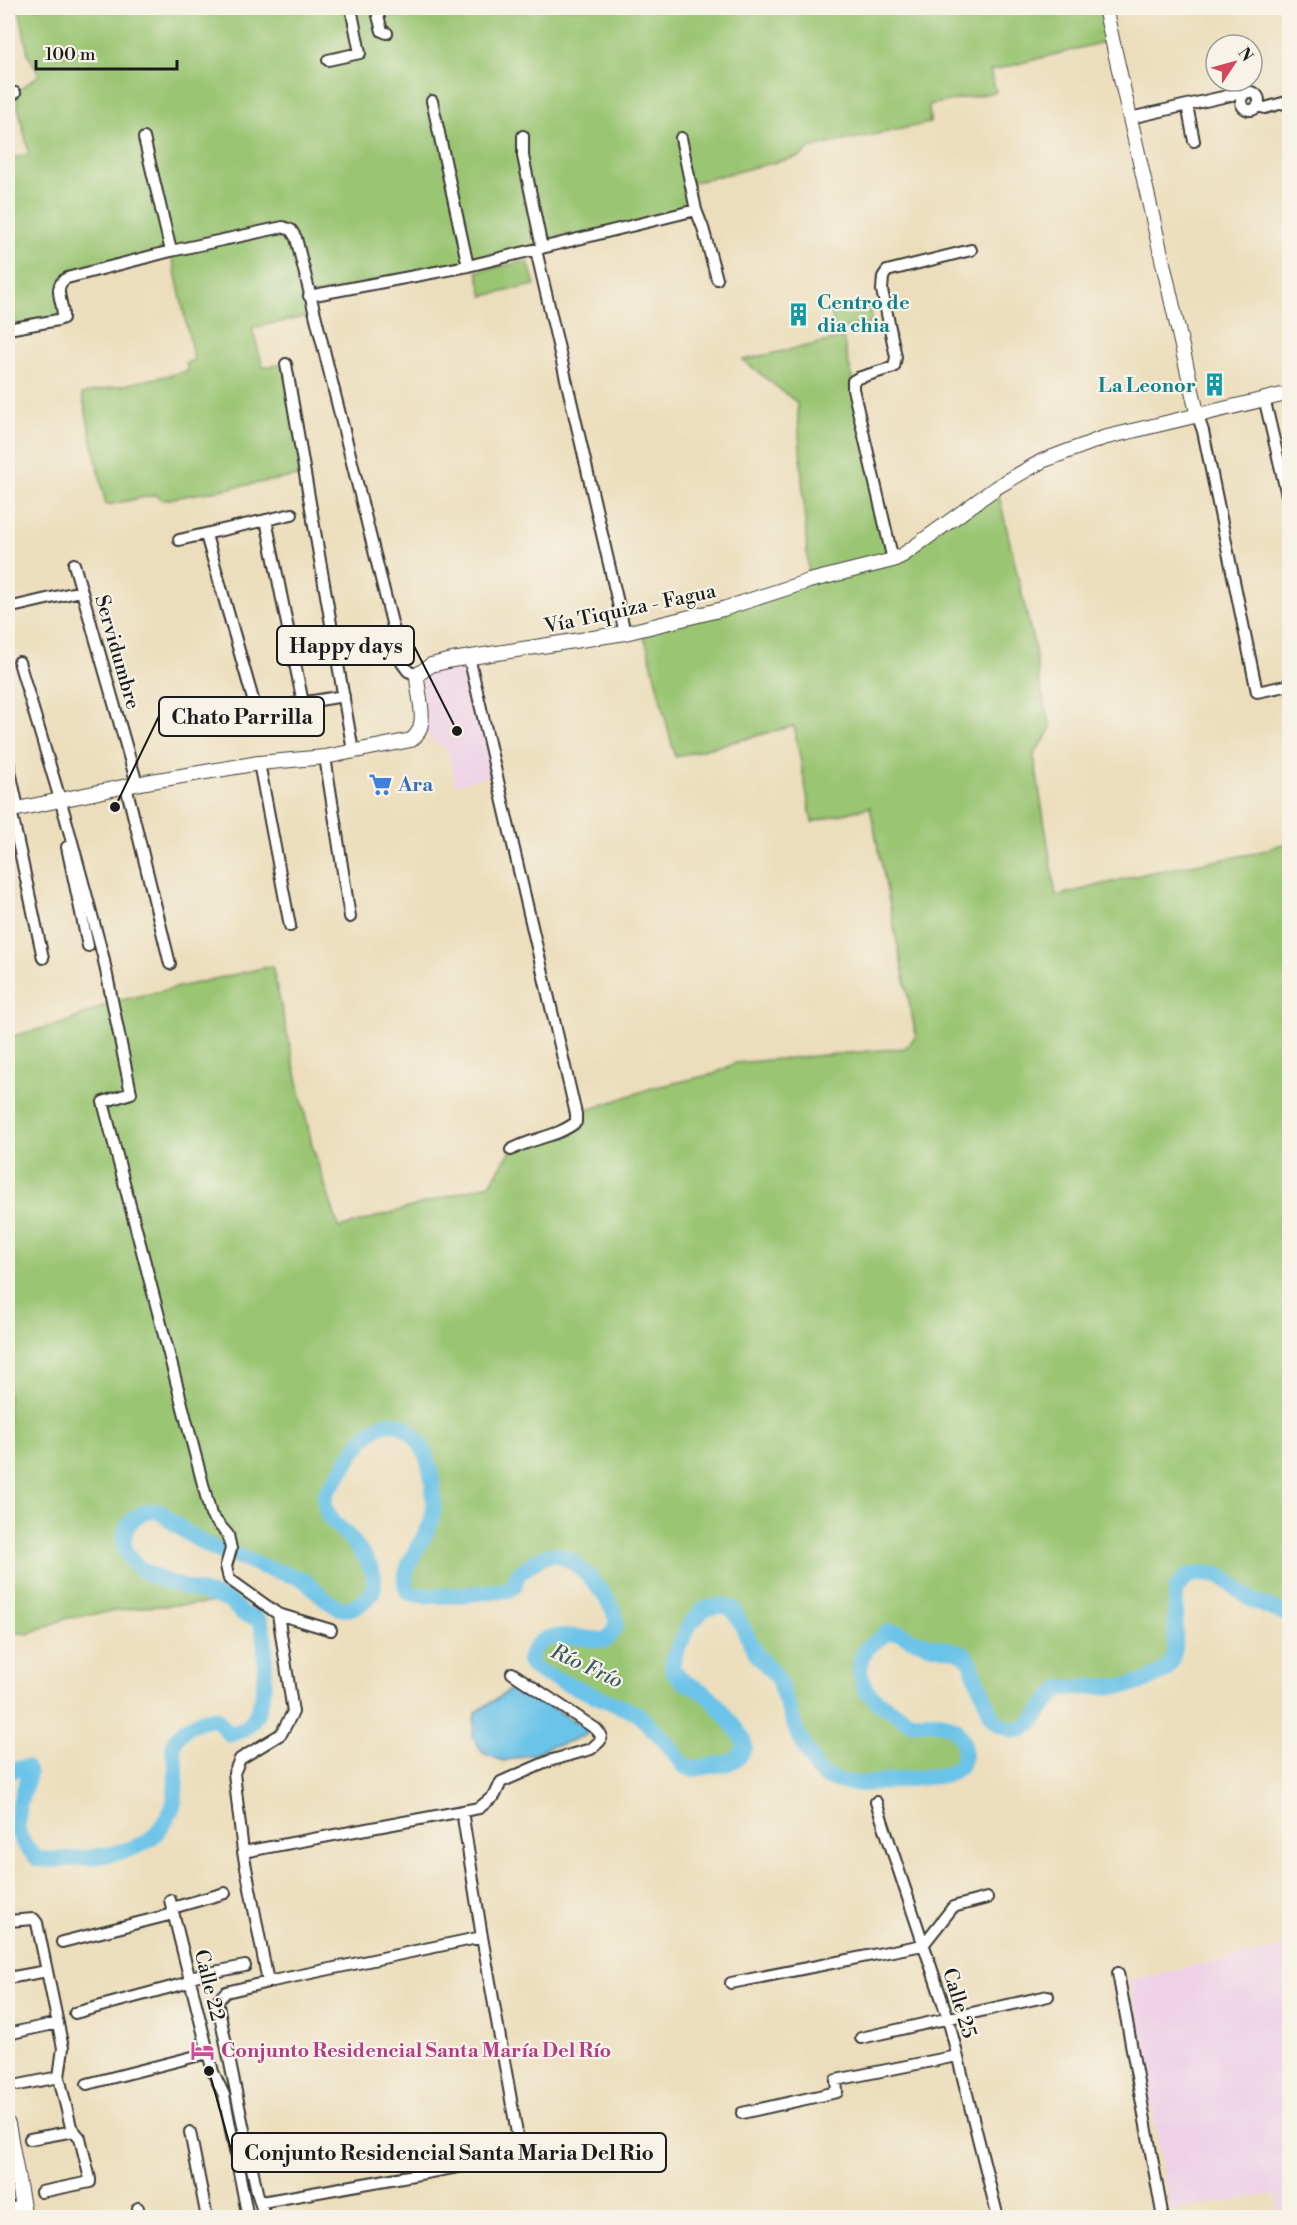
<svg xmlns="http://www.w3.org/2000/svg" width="1297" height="2225" font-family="'Libre Bodoni',serif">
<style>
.built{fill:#eed0e7}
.green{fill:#9ac572;stroke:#5b7047;stroke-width:1.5}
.water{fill:#6bc3e8;stroke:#447082;stroke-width:1.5}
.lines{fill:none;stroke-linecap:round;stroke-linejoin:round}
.river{stroke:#6bc3e8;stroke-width:16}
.minor-casing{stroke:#3b3934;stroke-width:14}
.tertiary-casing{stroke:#3b3934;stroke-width:16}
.minor{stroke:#fff;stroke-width:10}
.tertiary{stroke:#fff;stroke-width:14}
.labels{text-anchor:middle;stroke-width:4.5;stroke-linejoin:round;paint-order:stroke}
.culture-label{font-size:20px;font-weight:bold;fill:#0d838f;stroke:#f7f3e8;text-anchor:start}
.street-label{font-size:20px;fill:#1c1c1c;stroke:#f7f3e8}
.shop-label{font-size:20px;font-weight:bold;fill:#366cbe;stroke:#f7f3e8;text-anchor:start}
.hotel-label{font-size:20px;font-weight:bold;fill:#b23c85;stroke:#f7f3e8;text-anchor:start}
.water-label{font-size:21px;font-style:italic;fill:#385663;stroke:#f7f3e8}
.leader{fill:none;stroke:#1c1c1c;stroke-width:2}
.callout-dot{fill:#1c1c1c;stroke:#f7f3e8;stroke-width:2}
.callout{fill:#f7f3e8;stroke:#1c1c1c;stroke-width:2}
.callout-label{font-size:21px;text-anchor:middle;font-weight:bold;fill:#1c1c1c}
</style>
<rect width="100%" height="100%" fill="#f7f3e8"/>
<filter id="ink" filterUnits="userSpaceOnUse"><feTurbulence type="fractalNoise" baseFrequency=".0167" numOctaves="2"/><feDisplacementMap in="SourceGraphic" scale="12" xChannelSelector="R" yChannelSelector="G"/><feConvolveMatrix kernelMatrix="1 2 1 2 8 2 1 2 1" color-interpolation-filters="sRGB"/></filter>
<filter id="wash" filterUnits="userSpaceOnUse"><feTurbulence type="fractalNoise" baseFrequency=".008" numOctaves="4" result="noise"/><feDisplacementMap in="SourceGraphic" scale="24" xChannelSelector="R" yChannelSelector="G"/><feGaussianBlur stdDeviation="1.35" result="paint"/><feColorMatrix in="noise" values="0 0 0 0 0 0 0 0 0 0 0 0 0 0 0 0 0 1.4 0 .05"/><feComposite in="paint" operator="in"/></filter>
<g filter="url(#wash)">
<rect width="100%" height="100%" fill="#ecdebc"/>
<path class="built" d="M 469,657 L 497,773 L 456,785 L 447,749 L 432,741 L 422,721 L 423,669 Z
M 1289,1946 L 1289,2217 L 1280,2217 L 1275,2194 L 1170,2210 L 1129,1980 Z"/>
<path class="green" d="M 19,8 L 656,8 L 657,10 L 667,8 L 1105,8 L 1112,40 L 990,71 L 996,92 L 929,105 L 930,123 L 810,148 L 801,156 L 691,183 L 696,210 L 309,296 L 314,315 L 252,328 L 263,367 L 286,364 L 303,463 L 298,476 L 163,500 L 156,495 L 106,505 L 82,394 L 188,371 L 186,363 L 194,360 L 171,252 L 61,281 L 63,318 L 8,329 L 8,159 L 29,154 L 15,93 L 39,75 L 28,54 Z
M 528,261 L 535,285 L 483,296 L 477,271 Z
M 869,303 L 872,324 L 834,329 L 831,308 Z
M 843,338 L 893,560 L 997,487 L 1035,650 L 1039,682 L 1051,726 C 1050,738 1038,744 1034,756 L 1056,896 L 1148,873 L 1256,853 L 1288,842 L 1289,1616 C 1278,1610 1265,1607 1254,1601 C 1224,1583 1227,1567 1187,1576 L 1176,1589 L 1175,1649 L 1171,1662 L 1165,1671 L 1144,1682 L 1124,1686 L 1062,1688 C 1037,1704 1031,1751 993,1719 L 970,1662 L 965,1655 L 957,1651 L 932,1646 L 910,1639 L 900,1633 L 888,1632 L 866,1649 L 861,1660 L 860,1671 L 865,1689 L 876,1700 L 910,1722 L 940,1722 L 956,1729 L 963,1742 L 964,1756 L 960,1767 L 946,1775 L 862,1784 L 843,1782 L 824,1776 L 817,1770 L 797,1732 L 777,1677 L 757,1655 L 733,1609 L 723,1605 L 704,1609 L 690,1624 L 676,1652 L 672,1664 L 673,1671 L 683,1681 L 705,1693 L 717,1705 L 742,1737 L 745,1747 L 739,1757 L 728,1763 L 692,1769 L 684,1766 L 666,1742 L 638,1714 L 540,1672 L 533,1667 L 529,1661 C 539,1623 577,1640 606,1640 C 611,1635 617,1628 616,1620 C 612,1599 578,1561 558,1555 C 544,1551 528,1568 517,1575 L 515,1585 L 508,1590 C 484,1592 427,1601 408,1592 C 396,1572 425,1540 431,1522 C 437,1504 432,1463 422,1447 C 389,1394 358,1441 339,1475 C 335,1482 325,1490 325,1498 C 324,1517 335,1523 347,1535 C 355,1543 372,1565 374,1577 C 375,1586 372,1595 364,1601 C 335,1625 320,1586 299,1578 C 287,1574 275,1571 264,1567 C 254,1564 244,1558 234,1555 C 228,1554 222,1553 217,1550 C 197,1541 177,1526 160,1512 C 149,1510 138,1511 130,1521 C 127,1525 125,1533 125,1538 C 125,1546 126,1554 131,1561 C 146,1579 207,1594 231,1602 L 143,1607 L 68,1618 L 27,1634 L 8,1631 L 8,1037 L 64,1023 L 113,1002 L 272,966 L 312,1145 L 339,1228 L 490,1184 L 511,1150 L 569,1128 L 576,1114 L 652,1088 L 714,1074 L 735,1063 L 905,1048 L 916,1036 L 870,807 L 812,822 L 794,726 L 675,757 L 648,649 L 641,629 L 809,581 L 797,403 L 743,360 Z"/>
<path class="water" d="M 513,1688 L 526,1691 L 587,1729 L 586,1735 L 562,1744 L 550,1746 L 537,1753 L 503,1761 L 483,1753 L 473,1737 L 475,1713 Z"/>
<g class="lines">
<path class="river" d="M 8,1771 L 26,1767 L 29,1774 C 24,1791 14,1813 18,1831 C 20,1841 31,1852 38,1859 C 68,1861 119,1857 146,1842 C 156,1836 172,1814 174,1802 C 176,1790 176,1776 176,1765 C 175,1759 172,1752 173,1747 C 176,1730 201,1718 216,1718 L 229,1734 C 249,1731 256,1719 261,1701 C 265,1688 268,1630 259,1621 C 254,1616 247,1616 242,1613 C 237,1610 235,1604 229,1601 C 201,1589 154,1585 133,1562 C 112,1540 131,1506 160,1512 C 177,1526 197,1541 217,1550 C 222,1553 228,1554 234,1555 C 244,1558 254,1564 264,1567 C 275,1571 287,1574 299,1578 C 320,1586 335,1625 364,1601 C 372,1595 375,1586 374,1577 C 372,1565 355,1543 347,1535 C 335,1523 324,1517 325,1498 C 325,1490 335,1482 339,1475 C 359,1441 389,1394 422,1447 C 432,1463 437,1504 431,1522 C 425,1540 396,1572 408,1592 C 427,1601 484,1592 508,1590 L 515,1585 L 517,1575 C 527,1568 544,1551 558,1555 C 578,1560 612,1599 616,1620 C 617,1628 612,1634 606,1640 C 577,1640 539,1623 529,1661 L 533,1667 L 540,1672 L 638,1714 L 666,1742 L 684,1766 L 692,1769 L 728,1763 L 739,1757 L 745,1747 L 742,1737 L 717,1705 L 705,1693 L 683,1681 L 673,1671 L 672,1664 L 676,1652 L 690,1624 L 704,1609 L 723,1605 L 733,1609 L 757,1655 L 777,1677 L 797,1732 L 817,1770 L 824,1776 L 843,1782 L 862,1784 L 946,1775 L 960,1767 L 964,1756 L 963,1742 L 956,1729 L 940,1722 L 910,1722 L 876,1700 L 865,1689 L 860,1671 L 861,1660 L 866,1649 L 888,1632 L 900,1633 L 910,1639 L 932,1646 L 957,1651 L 965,1655 L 970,1662 L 993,1719 C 1031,1751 1037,1704 1062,1688 L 1124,1686 L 1144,1682 L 1165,1671 L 1171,1662 L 1175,1649 L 1176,1589 L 1187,1576 C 1227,1567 1224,1583 1254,1601 C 1265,1607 1278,1610 1290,1616"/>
</g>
</g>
<g filter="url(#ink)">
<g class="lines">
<defs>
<path id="minor" d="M 376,8 L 382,31 L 387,33
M 328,60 L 360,53 L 351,8
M1241 101a9 9 0 1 1 18 0a9 9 0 1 1-18 0Z
M 8,94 L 15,93
M 432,101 L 468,266
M 1187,105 L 1194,141
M 1257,106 L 1265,108 L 1290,101
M 1130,118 L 1236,94 L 1243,96
M 523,136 L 523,156 L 542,248
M 144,138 L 171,251
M 681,138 L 696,210 L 703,228 L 717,279
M 536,250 L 625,633
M 309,296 L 468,266 L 696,210
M 8,329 L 58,320 L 63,318 C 64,302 51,287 67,278 L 171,251 L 283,227 L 291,230 L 296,238 L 402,663 L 408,671 L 417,675
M 286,364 L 353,751
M 1266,398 L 1266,406 L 1290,508
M 1198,417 L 1203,431 L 1257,692 L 1290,685
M 266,520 L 303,703
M 206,535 L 256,710
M 179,540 L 292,514
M 893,560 L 853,389 L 853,381 L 858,378 L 894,367 L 896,357 L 882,290 L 883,277 L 887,271 L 971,250
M 74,564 L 137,784
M 8,608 L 81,591
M 469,657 L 576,1114 L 576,1122 C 558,1137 531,1138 511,1150
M 19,662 L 65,816 L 103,956 L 131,1093 L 103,1102 L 211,1515 L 228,1535 L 231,1549 L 226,1566 L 229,1579 L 278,1614 L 293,1712 L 281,1734 L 240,1759 L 234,1773 L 243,1852 L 268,1982 L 226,1992 L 217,2001 L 257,2192 L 265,2218
M 239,713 L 344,696
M 325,757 L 350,917
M 8,762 L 18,808
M 259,763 L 290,926
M 126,786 L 170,964
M 11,810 L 43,958
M 67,847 L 88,946
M 278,1614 L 331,1630
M 876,1802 L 948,2018 L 998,2218
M 243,1852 L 479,1808 L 495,1795 L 501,1782 L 549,1761 L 591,1749 L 600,1741 L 601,1735 L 596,1729 L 512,1673
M 170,1900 L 213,2072 L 224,2095 L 248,2218
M 172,1908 L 225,1893
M 8,1921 L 34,1919 L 37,1923 L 63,2048 L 59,2077 L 71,2127 L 80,2138 L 90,2179 L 90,2182 L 41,2192
M 62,1942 L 173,1914
M 1118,1973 L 1163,2218
M 189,1977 L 245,1966
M 8,1978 L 47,1971
M 268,1982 L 482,1937
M 731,1983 L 923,1945 L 953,1907 L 987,1898
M 75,2013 L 190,1982
M 12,2033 L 58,2023
M 861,2038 L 1048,1996
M 87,2084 L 208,2053
M 19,2085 L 59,2077
M 742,2113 L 837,2092 L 836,2080 L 957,2056
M 190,2132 L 207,2218
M 30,2139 L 74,2131
M 262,2202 L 521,2156 L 482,1937 L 462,1811
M 138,2208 L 140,2218
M 8,2209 L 23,2206"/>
<path id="tertiary" d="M 1105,8 L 1198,417
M 8,811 L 146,782 L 259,763 L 325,757 L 411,740 C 431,726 417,696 417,675 L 431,665 L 452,660 L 625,633 L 723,609 L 809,581 L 893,560 L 903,555 L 997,487 L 1042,461 L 1103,438 L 1290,393
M 8,2124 L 25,2218"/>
</defs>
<use href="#minor" class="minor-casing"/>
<use href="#tertiary" class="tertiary-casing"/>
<use href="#minor" class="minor"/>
<use href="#tertiary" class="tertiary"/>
</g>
</g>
<defs>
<symbol id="building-bare" viewBox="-9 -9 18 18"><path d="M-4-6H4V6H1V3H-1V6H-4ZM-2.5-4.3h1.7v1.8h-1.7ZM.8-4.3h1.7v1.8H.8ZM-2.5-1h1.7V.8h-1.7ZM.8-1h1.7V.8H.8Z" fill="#0f9aa8" stroke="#f7f3e8" stroke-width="2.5" paint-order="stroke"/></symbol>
<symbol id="supermarket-bare" viewBox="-9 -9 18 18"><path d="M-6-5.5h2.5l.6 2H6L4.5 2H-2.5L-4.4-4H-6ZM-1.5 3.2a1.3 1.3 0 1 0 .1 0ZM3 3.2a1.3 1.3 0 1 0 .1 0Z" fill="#3f7fe0" stroke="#f7f3e8" stroke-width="2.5" paint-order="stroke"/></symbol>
<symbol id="hotel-bare" viewBox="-9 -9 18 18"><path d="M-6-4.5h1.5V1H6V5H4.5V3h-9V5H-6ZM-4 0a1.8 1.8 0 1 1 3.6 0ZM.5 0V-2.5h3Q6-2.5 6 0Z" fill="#d1479c" stroke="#f7f3e8" stroke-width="2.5" paint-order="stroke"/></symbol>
</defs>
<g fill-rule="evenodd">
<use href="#building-bare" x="782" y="298" width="33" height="33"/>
<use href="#building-bare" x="1198" y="368" width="33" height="33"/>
<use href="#supermarket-bare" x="364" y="768" width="33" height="33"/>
<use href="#hotel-bare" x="186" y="2034" width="33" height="33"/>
</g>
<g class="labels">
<g class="culture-label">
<text x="817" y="309">Centro de<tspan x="817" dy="23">dia chia</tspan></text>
<text x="1196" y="392" text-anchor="end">La Leonor</text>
</g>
<g class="street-label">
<text transform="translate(630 608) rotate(-12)" y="7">Vía Tiquiza - Fagua</text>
<text transform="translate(118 652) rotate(74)" y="7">Servidumbre</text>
<text transform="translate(210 1985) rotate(76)" y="7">Calle 22</text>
<text transform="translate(960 2003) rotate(73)" y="7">Calle 25</text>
</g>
<g class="shop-label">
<text x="398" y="791">Ara</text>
</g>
<g class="hotel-label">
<text x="221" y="2057">Conjunto Residencial Santa María Del Río</text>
</g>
<g class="water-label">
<text transform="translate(587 1666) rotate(25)" y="7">Río Frío</text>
</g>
</g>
<path class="leader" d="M457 731L414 646M115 807L159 716M209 2071L232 2153"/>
<g class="callout-dot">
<circle cx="457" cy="731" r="6"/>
<circle cx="115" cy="807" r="6"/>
<circle cx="209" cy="2071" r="6"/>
</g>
<g class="callout">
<rect x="277" y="626" width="137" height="39" rx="6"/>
<rect x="159" y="697" width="165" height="39" rx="6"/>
<rect x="232" y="2133" width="434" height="39" rx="6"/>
</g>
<g class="callout-label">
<text x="346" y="653">Happy days</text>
<text x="242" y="724">Chato Parrilla</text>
<text x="449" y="2160">Conjunto Residencial Santa Maria Del Rio</text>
</g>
<rect width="1297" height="2225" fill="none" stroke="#f7f3e8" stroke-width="30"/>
<g transform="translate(1234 63) rotate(54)"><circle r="28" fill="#f7f3e8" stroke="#9f9d96" stroke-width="1.5"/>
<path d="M0-4.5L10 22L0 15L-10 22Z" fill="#d1495b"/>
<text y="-9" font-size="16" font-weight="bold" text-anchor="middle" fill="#1c1c1c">N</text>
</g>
<path d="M36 60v9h141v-9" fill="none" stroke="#1c1c1c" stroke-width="3"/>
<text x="45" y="60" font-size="18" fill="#1c1c1c" stroke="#f7f3e8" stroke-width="4.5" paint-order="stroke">100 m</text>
</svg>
